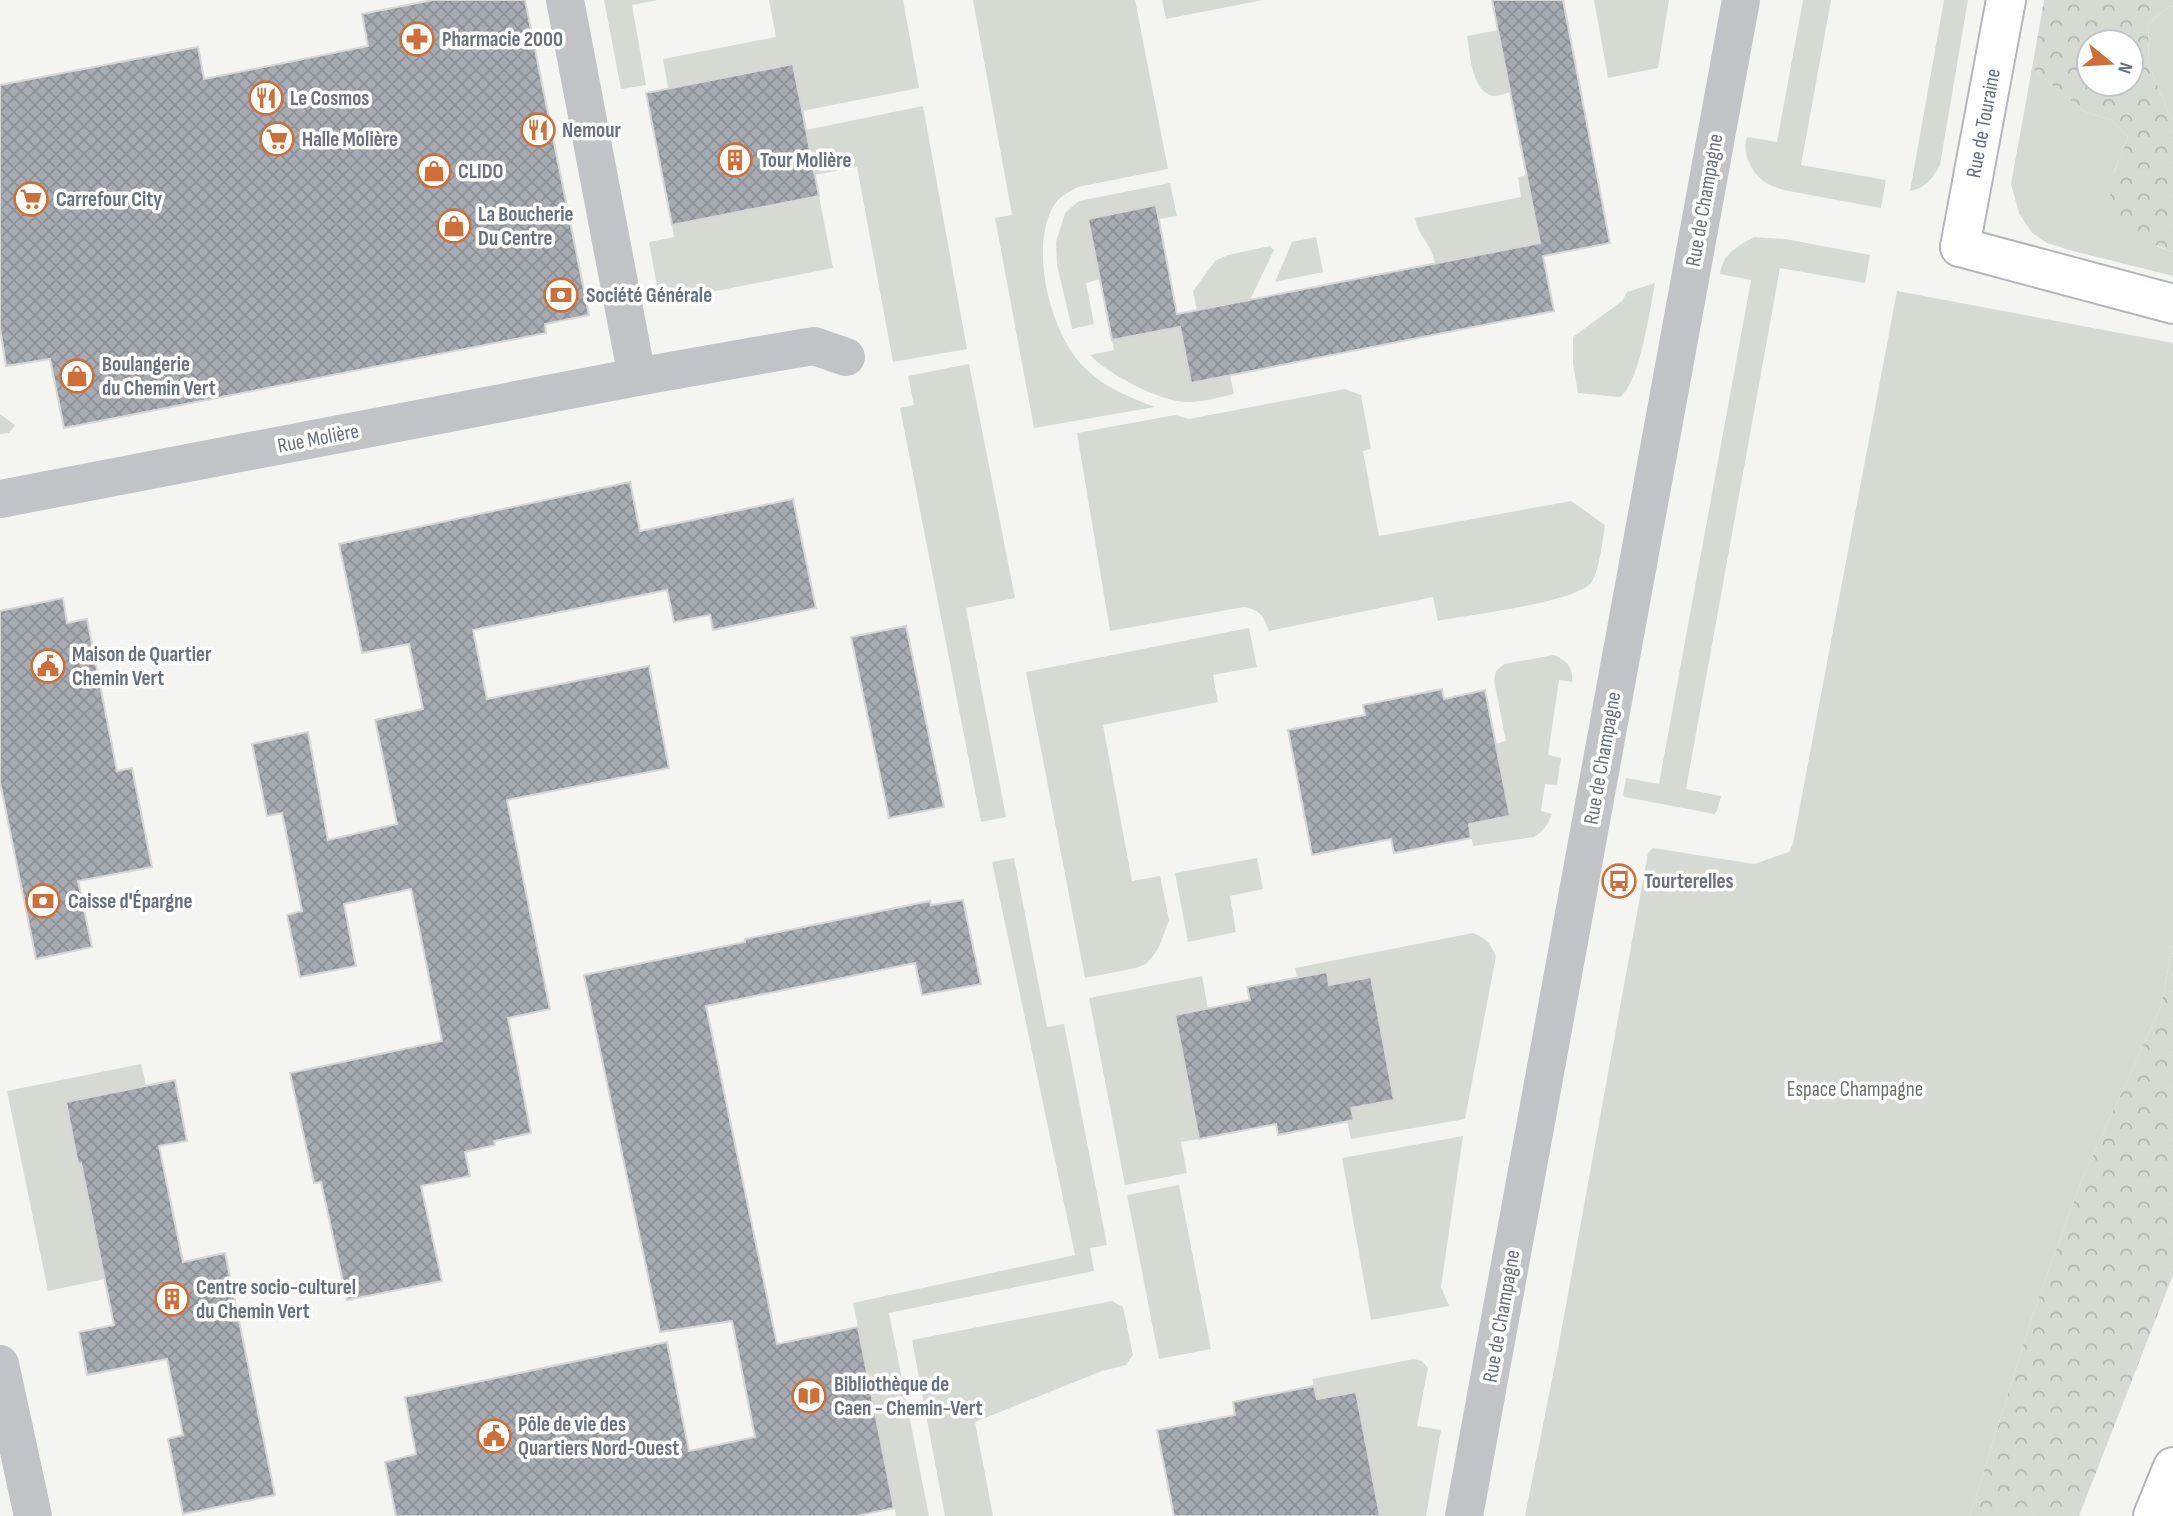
<svg xmlns="http://www.w3.org/2000/svg" width="2173" height="1516" font-family="'Sofia Sans Condensed',sans-serif">
<style>
.green{fill:#d5dbd3}
.forest{fill:url(#forest-crowns);fill-rule:evenodd}
.building{fill:url(#building-cross-hatch);stroke:#d6d6d4;stroke-width:2}
.lines{fill:none;stroke-linecap:round;stroke-linejoin:round}
.secondary-casing{stroke:#b3b6bb;stroke-width:42}
.trunk-casing{stroke:#b3b6b9;stroke-width:42}
.minor{stroke:#c1c3c6;stroke-width:38}
.secondary{stroke:#fff;stroke-width:38}
.trunk{stroke:#fff;stroke-width:38}
.labels{text-anchor:middle;stroke-width:7;stroke-linejoin:round;paint-order:stroke}
.poi-label{font-size:21px;font-weight:bold;fill:#67717f;stroke:#fff;text-anchor:start}
.street-label{font-size:21px;fill:#67717f;stroke:#fff}
.park-label{font-size:21px;fill:#667765;stroke:#fff}
</style>
<defs>
<pattern id="forest-crowns" width="20" height="18" patternUnits="userSpaceOnUse" patternTransform="scale(1.75)"><rect width="20" height="18" fill="#d5dbd3"/><path d="M2 6a3 3 0 1 1 6 0M12 15a3 3 0 1 1 6 0" fill="none" stroke="#b1b6b0"/></pattern>
<pattern id="building-cross-hatch" width="8" height="8" patternUnits="userSpaceOnUse" patternTransform="scale(1.75)"><rect width="8" height="8" fill="#a7acb3"/><path d="M0 0l8 8M0 8l8-8" fill="none" stroke="#8c9097"/></pattern>
</defs>
<rect width="100%" height="100%" fill="#f4f5f1"/>
<path class="green" d="M 604,0 L 658,0 L 632,5 L 646,85 L 621,89 Z
M 769,0 L 903,0 L 919,88 L 802,111 L 793,64 L 668,88 L 663,59 L 776,37 Z
M 973,0 L 1135,0 L 1168,169 L 1078,187 C 1070,191 1058,197 1053,207 C 1029,249 1051,336 1085,368 C 1105,388 1129,397 1155,407 L 1034,428 L 995,218 L 1012,215 Z
M 1162,0 L 1263,0 L 1166,19 Z
M 1594,0 L 1669,0 L 1658,68 L 1608,78 Z
M 1803,0 L 1831,0 L 1801,165 L 1886,180 L 1881,208 C 1857,204 1834,199 1810,195 C 1796,192 1781,191 1768,184 C 1753,176 1741,154 1747,137 L 1777,142 Z
M 1944,0 L 1968,0 L 1940,165 C 1933,178 1925,189 1910,191 Z
M 2173,3 L 2173,123 L 2149,65 L 2148,24 Z
M 1498,30 L 1511,92 C 1506,93 1499,96 1494,96 C 1472,93 1470,54 1467,36 Z
M 2032,68 L 2083,111 L 2111,120 L 2128,137 L 2114,172 L 2158,247 L 2173,252 L 2173,276 L 2073,251 L 2047,243 L 2032,233 L 2019,213 L 2011,184 Z
M 923,106 L 967,349 L 893,362 L 857,167 L 814,175 L 806,130 Z
M 1527,175 L 1540,243 L 1435,264 C 1432,243 1419,239 1415,218 L 1521,197 L 1518,177 Z
M 1170,183 L 1177,216 L 1159,219 L 1155,205 L 1088,219 L 1100,279 L 1086,283 L 1094,324 L 1072,329 L 1057,265 L 1056,242 L 1065,213 L 1079,201 Z
M 819,196 L 833,268 L 660,302 L 649,242 L 674,237 L 672,225 Z
M 1316,237 L 1323,272 L 1275,282 L 1292,242 Z
M 1754,237 L 1785,239 L 1870,255 L 1865,283 L 1780,268 L 1686,789 L 1721,796 L 1717,811 L 1714,814 L 1625,797 L 1623,795 L 1626,778 L 1659,784 L 1751,280 L 1720,274 C 1722,254 1738,246 1754,237 Z
M 1270,246 L 1274,250 L 1250,300 L 1197,311 L 1193,291 L 1215,261 L 1228,255 Z
M 1655,283 C 1650,309 1640,383 1620,397 L 1578,393 L 1573,364 L 1573,337 L 1622,301 L 1627,292 Z
M 1897,291 L 2173,343 L 2173,945 L 2161,1006 L 2080,1184 L 2032,1317 L 1970,1516 L 1525,1516 L 1558,1349 L 1648,853 L 1653,848 L 1754,864 L 1789,852 L 1793,843 Z
M 1180,327 L 1191,382 L 1230,375 L 1234,394 C 1220,397 1204,402 1190,402 C 1164,404 1107,374 1090,355 L 1114,350 L 1112,340 Z
M 969,364 L 1015,598 L 966,608 L 1006,817 L 981,822 L 900,408 L 914,405 L 908,376 Z
M 1345,389 L 1361,395 L 1371,449 L 1363,451 L 1379,536 L 1571,501 L 1605,525 C 1603,538 1599,573 1591,583 C 1573,603 1468,615 1438,621 L 1433,597 L 1269,631 C 1263,616 1261,610 1244,607 L 1110,631 L 1077,433 L 1175,415 L 1189,419 Z
M 0,414 L 15,425 L 9,433 L 0,434 Z
M 1249,628 L 1257,667 L 1213,675 L 1218,702 L 1103,725 L 1132,881 L 1160,876 L 1169,920 L 1159,947 L 1153,956 L 1146,964 L 1136,968 L 1085,978 L 1026,672 Z
M 1554,655 C 1566,660 1574,668 1572,682 L 1559,680 L 1548,755 L 1561,758 L 1557,785 L 1545,784 L 1541,811 L 1552,814 C 1548,824 1544,831 1534,837 L 1473,846 L 1469,824 L 1510,815 L 1495,744 L 1506,741 L 1494,680 L 1496,671 L 1504,664 Z
M 1014,858 L 1047,1027 L 1064,1024 L 1107,1245 L 1090,1248 L 1094,1271 L 889,1313 L 929,1516 L 896,1516 L 853,1303 L 1075,1255 L 992,862 Z
M 1257,858 L 1263,889 L 1230,896 L 1236,932 L 1188,942 L 1175,873 Z
M 1473,933 C 1486,938 1490,943 1496,956 L 1465,1119 L 1351,1139 L 1347,1121 L 1354,1120 L 1351,1108 L 1394,1099 L 1371,978 L 1329,985 L 1326,972 L 1297,978 L 1295,968 Z
M 1202,976 L 1208,1009 L 1175,1016 L 1199,1139 L 1181,1142 L 1187,1173 L 1125,1185 L 1089,998 Z
M 141,1064 L 146,1085 L 66,1103 L 78,1164 L 81,1163 L 105,1279 L 48,1291 L 7,1091 Z
M 1463,1136 L 1441,1287 L 1449,1306 L 1371,1320 L 1342,1158 Z
M 1179,1185 L 1211,1349 L 1159,1359 L 1127,1195 Z
M 1112,1301 L 1123,1307 L 1133,1355 L 1126,1365 L 1102,1371 L 975,1422 L 993,1516 L 945,1516 L 912,1340 Z
M 1414,1359 L 1422,1361 L 1428,1368 L 1417,1426 L 1441,1430 L 1426,1516 L 1380,1516 L 1356,1392 L 1317,1399 L 1312,1379 Z"/>
<path class="forest" d="M 2044,0 L 2173,0 L 2173,3 L 2148,24 L 2149,65 L 2173,123 L 2173,252 C 2152,245 2117,224 2111,201 C 2107,182 2122,154 2128,137 L 2111,120 L 2083,111 L 2032,68 ZM 2131,42 L 2131,84 L 2089,84 L 2089,42 Z
M 2173,945 L 2173,1275 L 2079,1516 L 1970,1516 L 2032,1317 L 2080,1184 L 2161,1006 Z"/>
<path class="building" d="M 433,0 L 525,0 L 589,315 L 545,324 L 546,333 L 64,428 L 50,359 L 6,366 L 0,328 L 0,85 L 198,47 L 204,79 L 368,46 L 362,14 Z
M 1492,0 L 1563,0 L 1610,243 L 1543,256 L 1554,311 L 1191,383 L 1180,327 L 1112,340 L 1088,219 L 1156,205 L 1177,314 L 1540,243 Z
M 793,64 L 819,196 L 672,225 L 646,93 Z
M 630,482 L 640,531 L 793,499 L 816,608 L 713,630 L 710,615 L 674,622 L 667,590 L 473,630 L 487,699 L 649,666 L 669,768 L 507,800 L 550,1009 L 508,1018 L 531,1133 L 494,1141 L 495,1145 L 465,1152 L 470,1176 L 421,1186 L 442,1281 L 347,1300 L 321,1182 L 314,1183 L 290,1073 L 442,1041 L 411,889 L 344,904 L 356,966 L 300,977 L 287,915 L 302,911 L 282,813 L 267,816 L 252,744 L 308,732 L 328,840 L 397,824 L 375,720 L 423,709 L 409,644 L 362,653 L 339,544 Z
M 63,598 L 67,623 L 87,619 L 117,771 L 132,768 L 152,867 L 78,881 L 92,947 L 36,959 L 0,782 L 0,611 Z
M 906,626 L 944,807 L 889,818 L 851,637 Z
M 1442,689 L 1444,699 L 1485,690 L 1510,816 L 1469,824 L 1471,838 L 1411,850 L 1394,853 L 1391,839 L 1312,855 L 1288,730 L 1365,715 L 1363,705 Z
M 963,900 L 981,984 L 922,995 L 915,963 L 706,1006 L 777,1344 L 858,1327 L 894,1508 L 857,1516 L 396,1516 L 385,1462 L 416,1454 L 405,1397 L 667,1342 L 689,1451 L 755,1437 L 732,1321 L 660,1332 L 584,975 L 745,942 L 745,939 L 930,901 L 931,905 Z
M 1327,972 L 1329,985 L 1371,977 L 1394,1100 L 1351,1108 L 1354,1120 L 1278,1135 L 1276,1124 L 1199,1139 L 1175,1015 L 1250,1000 L 1247,987 Z
M 175,1080 L 187,1141 L 159,1146 L 183,1262 L 225,1253 L 275,1495 L 183,1514 L 168,1439 L 183,1435 L 167,1359 L 87,1375 L 79,1332 L 114,1325 L 81,1163 L 78,1164 L 66,1102 Z
M 1314,1386 L 1317,1399 L 1356,1392 L 1380,1516 L 1174,1516 L 1157,1430 L 1235,1415 L 1233,1402 Z"/>
<g class="lines">
<defs>
<g id="secondary">
<path id="s1" d="M 1960,247 L 2006,0"/>
</g>
<path id="trunk" d="M 1960,247 L 2173,304
M 2153,1516 L 2173,1467"/>
</defs>
<use href="#secondary" class="secondary-casing"/>
<use href="#trunk" class="trunk-casing"/>
<path class="minor" d="M 565,0 L 637,377
M 0,499 L 637,377 L 755,356 L 814,346 L 846,357
M 0,1364 L 33,1516
M 1464,1516 L 1741,0"/>
<use href="#secondary" class="secondary"/>
<use href="#trunk" class="trunk"/>
</g>
<defs>
<symbol id="pharmacy-ring" viewBox="-11 -11 22 22"><circle r="9.5" fill="#fff" stroke="#cf6e37" stroke-width="1.5"/><path d="M-2-6h4v4h4v4h-4v4h-4v-4h-4v-4h4Z" fill="#cf6e37"/></symbol>
<symbol id="restaurant-ring" viewBox="-11 -11 22 22"><circle r="9.5" fill="#fff" stroke="#cf6e37" stroke-width="1.5"/><path d="M-5-6h1v4h1v-4h1v4h1v-4h1v5L-1.5 .5V6h-2V.5L-5-1ZM5-6V6H3V1.5H1.5Q1.5-4 5-6Z" fill="#cf6e37"/></symbol>
<symbol id="supermarket-ring" viewBox="-11 -11 22 22"><circle r="9.5" fill="#fff" stroke="#cf6e37" stroke-width="1.5"/><path d="M-6-5.5h2.5l.6 2H6L4.5 2H-2.5L-4.4-4H-6ZM-1.5 3.2a1.3 1.3 0 1 0 .1 0ZM3 3.2a1.3 1.3 0 1 0 .1 0Z" fill="#cf6e37"/></symbol>
<symbol id="building-ring" viewBox="-11 -11 22 22"><circle r="9.5" fill="#fff" stroke="#cf6e37" stroke-width="1.5"/><path d="M-4-6H4V6H1V3H-1V6H-4ZM-2.5-4.3h1.7v1.8h-1.7ZM.8-4.3h1.7v1.8H.8ZM-2.5-1h1.7V.8h-1.7ZM.8-1h1.7V.8H.8Z" fill="#cf6e37"/></symbol>
<symbol id="shop-ring" viewBox="-11 -11 22 22"><circle r="9.5" fill="#fff" stroke="#cf6e37" stroke-width="1.5"/><path d="M-5-2.5h2.3a2.7 3.5 0 0 1 5.4 0H5L5.5 6h-11ZM-1.5-2.5h3a1.5 2.3 0 0 0-3 0Z" fill="#cf6e37"/></symbol>
<symbol id="bank-ring" viewBox="-11 -11 22 22"><circle r="9.5" fill="#fff" stroke="#cf6e37" stroke-width="1.5"/><path d="M-6-4H6V4H-6ZM0-2.3a2.3 2.3 0 1 0 0 4.6a2.3 2.3 0 1 0 0-4.6Z" fill="#cf6e37"/></symbol>
<symbol id="civic-ring" viewBox="-11 -11 22 22"><circle r="9.5" fill="#fff" stroke="#cf6e37" stroke-width="1.5"/><path d="M-.6-6.5H3V-4.5H.6V-3L4-1V1h2V6H-6V1h2V-1L-.6-3ZM-1.2 2.5V6h2.4V2.5Z" fill="#cf6e37"/></symbol>
<symbol id="bus-ring" viewBox="-11 -11 22 22"><circle r="9.5" fill="#fff" stroke="#cf6e37" stroke-width="1.5"/><path d="M-5-6H5V4H4V6H2V4H-2V6H-4V4H-5ZM-3.5-4V0h7V-4ZM-3.5 1.2v1.5H-2V1.2ZM2 1.2v1.5H3.5V1.2Z" fill="#cf6e37"/></symbol>
<symbol id="library-ring" viewBox="-11 -11 22 22"><circle r="9.5" fill="#fff" stroke="#cf6e37" stroke-width="1.5"/><path d="M-6-4Q-3-5.5-.7-3.5V5Q-3 3-6 4ZM6-4Q3-5.5 .7-3.5V5Q3 3 6 4Z" fill="#cf6e37"/></symbol>
</defs>
<g fill-rule="evenodd">
<use href="#pharmacy-ring" x="398" y="20" width="38" height="38"/>
<use href="#restaurant-ring" x="247" y="79" width="38" height="38"/>
<use href="#restaurant-ring" x="519" y="111" width="38" height="38"/>
<use href="#supermarket-ring" x="258" y="120" width="38" height="38"/>
<use href="#building-ring" x="716" y="141" width="38" height="38"/>
<use href="#shop-ring" x="415" y="152" width="38" height="38"/>
<use href="#supermarket-ring" x="12" y="180" width="38" height="38"/>
<use href="#shop-ring" x="435" y="207" width="38" height="38"/>
<use href="#bank-ring" x="542" y="276" width="38" height="38"/>
<use href="#shop-ring" x="58" y="357" width="38" height="38"/>
<use href="#civic-ring" x="29" y="647" width="38" height="38"/>
<use href="#bus-ring" x="1600" y="862" width="38" height="38"/>
<use href="#bank-ring" x="24" y="882" width="38" height="38"/>
<use href="#building-ring" x="153" y="1280" width="38" height="38"/>
<use href="#library-ring" x="790" y="1377" width="38" height="38"/>
<use href="#civic-ring" x="475" y="1417" width="38" height="38"/>
</g>
<g class="labels">
<g class="poi-label">
<text x="442" y="46">Pharmacie 2000</text>
<text x="290" y="105">Le Cosmos</text>
<text x="562" y="137">Nemour</text>
<text x="302" y="146">Halle Molière</text>
<text x="760" y="167">Tour Molière</text>
<text x="458" y="178">CLIDO</text>
<text x="56" y="206">Carrefour City</text>
<text x="478" y="221">La Boucherie<tspan x="478" dy="24">Du Centre</tspan></text>
<text x="586" y="302">Société Générale</text>
<text x="102" y="371">Boulangerie<tspan x="102" dy="24">du Chemin Vert</tspan></text>
<text x="72" y="661">Maison de Quartier<tspan x="72" dy="24">Chemin Vert</tspan></text>
<text x="1644" y="888">Tourterelles</text>
<text x="68" y="908">Caisse d'Épargne</text>
<text x="196" y="1294">Centre socio-culturel<tspan x="196" dy="24">du Chemin Vert</tspan></text>
<text x="834" y="1391">Bibliothèque de<tspan x="834" dy="24">Caen - Chemin-Vert</tspan></text>
<text x="518" y="1431">Pôle de vie des<tspan x="518" dy="24">Quartiers Nord-Ouest</tspan></text>
</g>
<g class="street-label">
<text dy="7" stroke="none"><textPath href="#s1" startOffset="126">Rue de Touraine</textPath></text>
<text transform="translate(1704 200) rotate(-80)" y="7">Rue de Champagne</text>
<text transform="translate(318 438) rotate(-11)" y="7">Rue Molière</text>
<text transform="translate(1602 758) rotate(-80)" y="7">Rue de Champagne</text>
<text transform="translate(1501 1316) rotate(-80)" y="7">Rue de Champagne</text>
</g>
<g class="park-label">
<text x="1855" y="1096">Espace Champagne</text>
</g>
</g>
<g transform="translate(2110 63) rotate(108)"><circle r="33" fill="#ffffff" stroke="#c2c6cc" stroke-width="2"/>
<path d="M0-5L12 26L0 18L-12 26Z" fill="#cf6e37"/>
<text y="-10" font-size="19" font-weight="bold" text-anchor="middle" fill="#67717f">N</text>
</g>
</svg>
